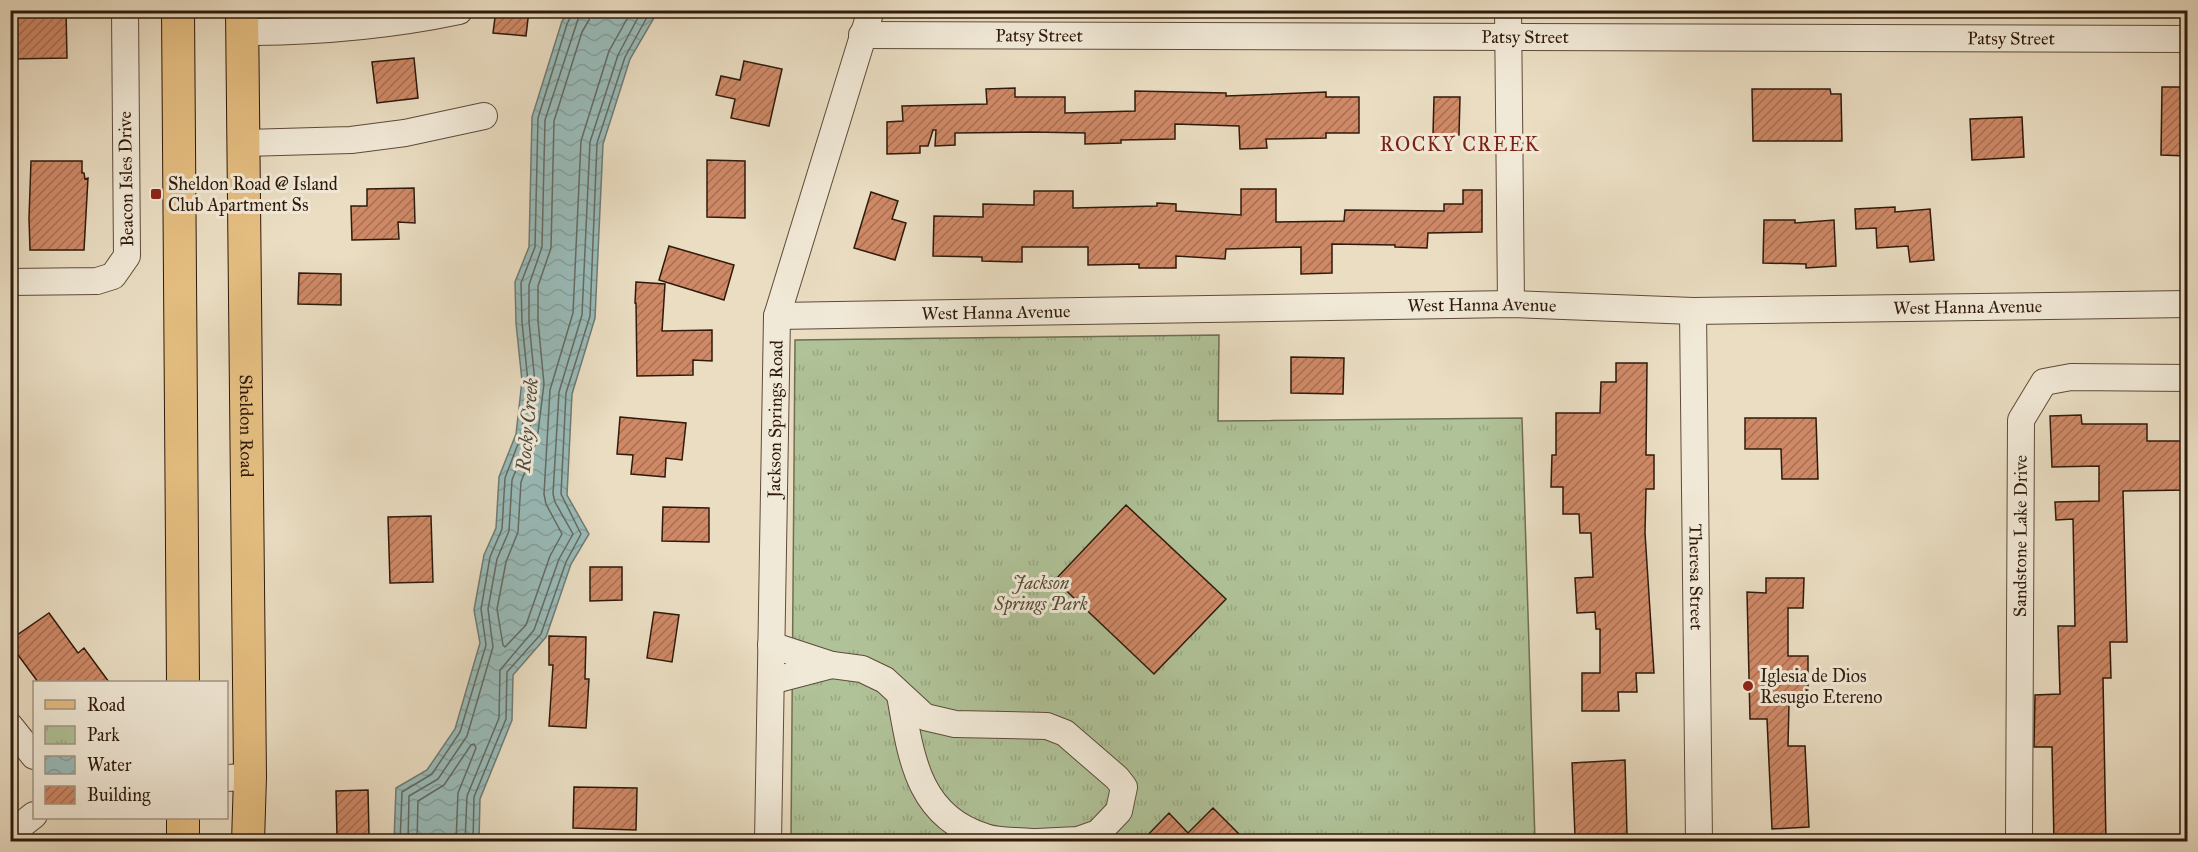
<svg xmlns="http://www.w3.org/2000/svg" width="2198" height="852" font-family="'IM FELL Great Primer',serif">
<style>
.park{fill:url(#park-tufts);stroke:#706e52;stroke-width:1.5}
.water{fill:url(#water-waves);stroke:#6f7b73;stroke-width:1.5}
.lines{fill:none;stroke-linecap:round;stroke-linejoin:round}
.shore{stroke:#646a62;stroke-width:1.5}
.building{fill:url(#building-hatch);stroke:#2f1a0b;stroke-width:1.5}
.minor-casing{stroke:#5e4b39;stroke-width:28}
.major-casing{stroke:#2f1a0b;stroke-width:34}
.minor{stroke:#f1e9d7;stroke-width:26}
.major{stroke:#e5be81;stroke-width:32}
.poi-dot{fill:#8f2418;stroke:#f1e9d7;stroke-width:2}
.labels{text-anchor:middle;stroke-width:6;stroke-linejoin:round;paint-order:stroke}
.street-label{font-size:18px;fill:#2f1a0b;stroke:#f1e9d7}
.poi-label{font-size:18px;fill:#2f1a0b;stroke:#f1e9d7;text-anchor:start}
.park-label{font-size:18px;font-style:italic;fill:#564c35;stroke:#f1e9d7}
.neighbourhood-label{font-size:20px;letter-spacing:1.5px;fill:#7a1f14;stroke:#f1e9d7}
.water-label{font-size:20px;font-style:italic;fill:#4f4a3f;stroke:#f1e9d7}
</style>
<defs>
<pattern id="park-tufts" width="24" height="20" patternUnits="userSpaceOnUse" patternTransform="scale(1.5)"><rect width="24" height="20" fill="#b0c298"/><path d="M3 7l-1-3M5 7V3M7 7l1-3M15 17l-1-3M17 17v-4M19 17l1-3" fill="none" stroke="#98a682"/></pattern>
<pattern id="water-waves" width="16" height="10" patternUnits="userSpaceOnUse" patternTransform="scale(1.5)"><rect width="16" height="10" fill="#99bbb9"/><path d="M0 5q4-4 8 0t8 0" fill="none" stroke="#84a09e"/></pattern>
<pattern id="building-hatch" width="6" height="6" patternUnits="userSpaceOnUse" patternTransform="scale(1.5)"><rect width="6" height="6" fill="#cf8967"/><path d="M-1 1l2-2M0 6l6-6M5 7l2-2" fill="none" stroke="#a86f53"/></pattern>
</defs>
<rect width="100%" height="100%" fill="#eaddc2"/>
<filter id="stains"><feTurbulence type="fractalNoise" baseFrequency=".00333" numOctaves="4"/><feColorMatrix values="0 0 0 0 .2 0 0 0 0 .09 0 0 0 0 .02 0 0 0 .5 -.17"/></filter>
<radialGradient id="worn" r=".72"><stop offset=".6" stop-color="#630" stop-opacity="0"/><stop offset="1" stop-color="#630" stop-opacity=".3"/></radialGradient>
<path class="park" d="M 1219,335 L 1218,421 L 1522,418 L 1535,841 L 791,842 L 795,340 Z"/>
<path class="water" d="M 569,11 L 658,11 L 630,59 L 603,144 L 595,318 L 572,394 L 567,495 L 589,534 L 571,564 L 546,637 L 513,675 L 512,720 L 480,799 L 479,841 L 394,841 L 396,788 L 427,770 L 455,729 L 480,643 L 474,610 L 484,555 L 496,528 L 499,477 L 516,434 L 522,381 L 516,323 L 515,282 L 529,247 L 532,117 L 562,21 Z"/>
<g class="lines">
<path class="shore" d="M 591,10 L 589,20 L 582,32 L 554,121 L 551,248 L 538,286 L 538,321 L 544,384 L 537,440 L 521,482 L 518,532 L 506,562 L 497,609 L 503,645 L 505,647 L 526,625 L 550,556 L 562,534 L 546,504 L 544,494 L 550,390 L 573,313 L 581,141 L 609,51 L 632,10
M 400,842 L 402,792 L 432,774 L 460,732 L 486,645 L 481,609 L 490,557 L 502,529 L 505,478 L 521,436 L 528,382 L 522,322 L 521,283 L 535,247 L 538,118 L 567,24 L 574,10
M 408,842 L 409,796 L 438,779 L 467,736 L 493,647 L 488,609 L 497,559 L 509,531 L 512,480 L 529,437 L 535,383 L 529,322 L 529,285 L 542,247 L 545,120 L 581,10
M 417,842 L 418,801 L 444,785 L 471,745 L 474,744 L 476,748 L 458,793 L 456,842
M 465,842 L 467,796 L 499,718 L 500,670 L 534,630 L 559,559 L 573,534 L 555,502 L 553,494 L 559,392 L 582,315 L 590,142 L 618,55 L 642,10
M 473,842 L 474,797 L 506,719 L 507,672 L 541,634 L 566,562 L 581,534 L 561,494 L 566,393 L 590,316 L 597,143 L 625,57 L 651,10"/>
</g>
<path class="building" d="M 10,10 L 66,10 L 67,58 L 10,59 Z
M 496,10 L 529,10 L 526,36 L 493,33 Z
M 414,58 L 418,98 L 377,103 L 372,62 Z
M 744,61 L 782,69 L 769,126 L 731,118 L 735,99 L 716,95 L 721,76 L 740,80 Z
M 2162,87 L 2187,87 L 2187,156 L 2161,155 Z
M 1015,88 L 1015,97 L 1065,97 L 1065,113 L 1135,111 L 1135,91 L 1226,93 L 1226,96 L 1326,92 L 1326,97 L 1359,97 L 1359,133 L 1326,133 L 1326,138 L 1266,139 L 1267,148 L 1240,149 L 1239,126 L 1175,124 L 1175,139 L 1121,140 L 1121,143 L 1085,144 L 1085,133 L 1032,132 L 955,133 L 955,145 L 935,146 L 936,130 L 933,130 L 928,146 L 920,146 L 920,153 L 887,154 L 887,122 L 903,121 L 902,106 L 987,104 L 986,89 Z
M 1752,89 L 1830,89 L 1831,94 L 1841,94 L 1842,141 L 1753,141 Z
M 1434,97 L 1460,97 L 1459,135 L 1433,134 Z
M 2022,117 L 2024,157 L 1972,160 L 1970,119 Z
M 707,160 L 745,161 L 745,218 L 707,217 Z
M 31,161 L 82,161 L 82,173 L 84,173 L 85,179 L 88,178 L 84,250 L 30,250 L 29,218 Z
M 414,188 L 415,223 L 398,222 L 399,239 L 352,240 L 351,206 L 367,206 L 367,189 Z
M 1241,189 L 1276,189 L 1276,222 L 1344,221 L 1345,210 L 1444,211 L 1444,204 L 1463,204 L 1463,190 L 1482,190 L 1482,232 L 1428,233 L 1427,248 L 1395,247 L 1395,245 L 1332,244 L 1332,273 L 1301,274 L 1301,247 L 1226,249 L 1225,259 L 1176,256 L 1176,268 L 1139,268 L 1139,264 L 1088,265 L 1088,247 L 1022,247 L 1022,262 L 982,261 L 982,257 L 933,256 L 934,216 L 983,217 L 983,204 L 1034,205 L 1034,191 L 1073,191 L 1073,208 L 1157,206 L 1157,203 L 1176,204 L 1176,211 L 1241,215 Z
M 871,192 L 898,201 L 892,219 L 906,223 L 895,260 L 854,248 Z
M 1895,207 L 1895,212 L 1930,209 L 1934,260 L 1910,262 L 1908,246 L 1877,248 L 1876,228 L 1856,229 L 1855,209 Z
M 1764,220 L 1795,220 L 1795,223 L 1834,220 L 1836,266 L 1806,268 L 1806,264 L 1763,263 Z
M 669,246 L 734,265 L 724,300 L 659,280 Z
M 299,273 L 341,274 L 341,305 L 298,304 Z
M 636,282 L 665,284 L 662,331 L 712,330 L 712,361 L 693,360 L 693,375 L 637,376 L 636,303 L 635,303 Z
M 1291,357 L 1344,358 L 1343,394 L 1291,393 Z
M 1616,363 L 1647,363 L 1646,455 L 1654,455 L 1654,489 L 1646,489 L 1645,533 L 1654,673 L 1636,673 L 1637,692 L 1618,692 L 1619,711 L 1582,711 L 1582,673 L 1600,673 L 1600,629 L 1596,629 L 1595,612 L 1577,613 L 1575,578 L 1593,577 L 1591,533 L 1580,533 L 1579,514 L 1563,514 L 1563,487 L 1551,487 L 1552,455 L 1556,455 L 1556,413 L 1600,413 L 1601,382 L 1616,382 Z
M 2081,415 L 2082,424 L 2147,424 L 2147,441 L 2187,441 L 2187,490 L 2123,491 L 2127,642 L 2110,642 L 2111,678 L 2103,678 L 2106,842 L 2054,842 L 2052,747 L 2034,747 L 2035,695 L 2060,694 L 2058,626 L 2075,626 L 2073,519 L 2056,520 L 2055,502 L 2099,501 L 2099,466 L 2052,467 L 2050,416 Z
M 620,417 L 686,423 L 682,460 L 666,458 L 665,477 L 631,474 L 633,455 L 617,454 Z
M 1745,418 L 1816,418 L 1818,479 L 1782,479 L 1781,449 L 1745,449 Z
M 1126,505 L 1226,599 L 1154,674 L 1055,580 Z
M 663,507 L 709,508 L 709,542 L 662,541 Z
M 431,516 L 433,582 L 390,583 L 388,517 Z
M 590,567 L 622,567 L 622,600 L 590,601 Z
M 1766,578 L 1804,578 L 1803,608 L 1788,608 L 1788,656 L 1808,656 L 1808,703 L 1789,703 L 1788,746 L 1805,746 L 1809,827 L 1772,829 L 1767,719 L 1750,719 L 1747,592 L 1766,593 Z
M 654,612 L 679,615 L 672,662 L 647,658 Z
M 49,613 L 78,653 L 84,648 L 109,682 L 38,682 L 10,644 L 10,640 Z
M 549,636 L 586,637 L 585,679 L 589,679 L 586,728 L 549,726 L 553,665 L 549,665 Z
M 1625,760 L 1627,834 L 1575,836 L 1572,763 Z
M 574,787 L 637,788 L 636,830 L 573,828 Z
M 368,790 L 369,836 L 337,837 L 336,791 Z
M 1213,808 L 1247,842 L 1141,842 L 1169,813 L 1188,833 Z"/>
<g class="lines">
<defs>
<g id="minor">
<path d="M 1508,10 L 1511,304"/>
<path d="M 242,32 C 315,32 388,26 459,11"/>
<path id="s1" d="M 862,35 L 2188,39"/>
<path d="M 244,143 L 351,140 L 405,133 L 484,116"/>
<path d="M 10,282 L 97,281 L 113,276 L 127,256 L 125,10"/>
<path id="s2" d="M 1693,311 L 1699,842"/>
<path id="s3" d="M 777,316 L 1511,304 L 1693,311 L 2188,304"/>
<path d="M 832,665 L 862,669 L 885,680 L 925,717 L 955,724 L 1047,726 L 1065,733 L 1117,778 L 1124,787 L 1119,811 L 1098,833 L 1078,840 L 1037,842"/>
<path d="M 771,681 L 832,665 L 771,645"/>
<path d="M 900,695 C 911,756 917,816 985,837 C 999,842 1016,840 1031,842"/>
<path d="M 10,726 L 34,756"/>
<path d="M 226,778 L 250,777"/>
<path d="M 10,834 L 34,815"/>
<path id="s4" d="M 768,842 L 777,316 L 871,10"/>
<path id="s5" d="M 2019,842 L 2021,420 L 2044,382 L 2071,377 L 2188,378"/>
</g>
<g id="major">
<path d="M 178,10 L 183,682"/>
<path id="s6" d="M 242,10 L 250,777 L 248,842"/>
<path d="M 183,842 L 183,818"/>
</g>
</defs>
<use href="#minor" class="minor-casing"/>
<use href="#major" class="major-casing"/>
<use href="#minor" class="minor"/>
<use href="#major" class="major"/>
</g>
<g class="poi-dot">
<rect x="150" y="188" width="12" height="12" rx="3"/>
<circle cx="1748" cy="686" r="6"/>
</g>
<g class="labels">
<g class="street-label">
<text dy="6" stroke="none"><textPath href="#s1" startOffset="177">Patsy Street</textPath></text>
<text dy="6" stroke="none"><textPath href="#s1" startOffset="663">Patsy Street</textPath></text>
<text dy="6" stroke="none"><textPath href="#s1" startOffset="1149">Patsy Street</textPath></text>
<text transform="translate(126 179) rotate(-91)" y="6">Beacon Isles Drive</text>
<text dy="6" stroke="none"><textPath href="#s3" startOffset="705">West Hanna Avenue</textPath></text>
<text dy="6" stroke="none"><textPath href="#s3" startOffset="1191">West Hanna Avenue</textPath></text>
<text dy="6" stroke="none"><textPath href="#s3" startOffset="219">West Hanna Avenue</textPath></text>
<text dy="6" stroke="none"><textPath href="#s4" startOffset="423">Jackson Springs Road</textPath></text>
<text dy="6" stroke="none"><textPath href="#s6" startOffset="416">Sheldon Road</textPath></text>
<text dy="6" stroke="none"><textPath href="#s5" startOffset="306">Sandstone Lake Drive</textPath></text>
<text dy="6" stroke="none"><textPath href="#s2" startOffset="266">Theresa Street</textPath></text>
</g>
<g class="poi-label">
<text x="168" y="190">Sheldon Road @ Island<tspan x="168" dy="21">Club Apartment Ss</tspan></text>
<text x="1760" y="682">Iglesia de Dios<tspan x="1760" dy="21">Resugio Etereno</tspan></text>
</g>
<g class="park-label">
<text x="1041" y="589">Jackson<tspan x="1041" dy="21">Springs Park</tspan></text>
</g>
<g class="neighbourhood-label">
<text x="1460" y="151">ROCKY CREEK</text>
</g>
<g class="water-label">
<text transform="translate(527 425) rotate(-85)" y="7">Rocky Creek</text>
</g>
</g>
<rect width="2198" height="852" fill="none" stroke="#eaddc2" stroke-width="36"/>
<rect x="12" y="12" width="2174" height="828" fill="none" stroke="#2f1a0b" stroke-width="3"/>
<rect x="18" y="18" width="2162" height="816" fill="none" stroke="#2f1a0b" stroke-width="1.5"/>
<rect x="33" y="681" width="195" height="138" fill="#f1e9d7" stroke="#a39685" stroke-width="1.5"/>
<rect x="45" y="700" width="30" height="9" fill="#e5be81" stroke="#a39685" stroke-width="1.5"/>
<text x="87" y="711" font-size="18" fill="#2f1a0b">Road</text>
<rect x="45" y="726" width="30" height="18" fill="url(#park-tufts)" stroke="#a39685" stroke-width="1.5"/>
<text x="87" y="741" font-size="18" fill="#2f1a0b">Park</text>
<rect x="45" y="756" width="30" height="18" fill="url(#water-waves)" stroke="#a39685" stroke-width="1.5"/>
<text x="87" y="771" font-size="18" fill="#2f1a0b">Water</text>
<rect x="45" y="786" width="30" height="18" fill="url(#building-hatch)" stroke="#a39685" stroke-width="1.5"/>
<text x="87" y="801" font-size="18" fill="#2f1a0b">Building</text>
<rect width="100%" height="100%" filter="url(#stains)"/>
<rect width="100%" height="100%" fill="url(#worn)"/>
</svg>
